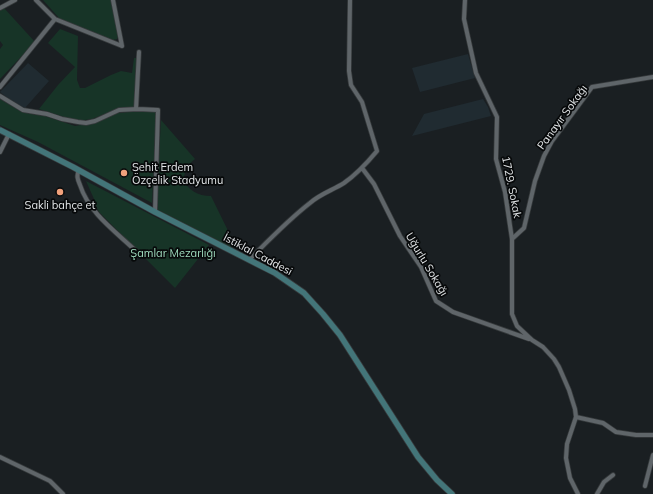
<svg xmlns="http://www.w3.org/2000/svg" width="653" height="494" font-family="Mulish,sans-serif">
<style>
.built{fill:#202b31}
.green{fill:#173427}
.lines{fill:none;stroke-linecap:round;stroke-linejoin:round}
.minor-casing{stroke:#363a3c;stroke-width:5.5}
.secondary-casing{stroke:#363a3c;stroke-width:7}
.minor{stroke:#5f6569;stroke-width:4}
.secondary{stroke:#437579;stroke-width:5.5}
.poi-dot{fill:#f1a17c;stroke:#07090a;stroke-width:1.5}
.labels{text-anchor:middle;stroke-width:3.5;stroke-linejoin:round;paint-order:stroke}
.street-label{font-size:11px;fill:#e3e6e8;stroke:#07090a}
.poi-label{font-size:11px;fill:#e3e6e8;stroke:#07090a;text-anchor:start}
.park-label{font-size:11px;fill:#a0ddbf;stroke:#07090a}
</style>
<rect width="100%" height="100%" fill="#1a1f22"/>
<path class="built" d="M 468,54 L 475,78 L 420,92 L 412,68 Z
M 28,63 L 49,81 L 25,108 L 10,100 L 0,92 Z
M 483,99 L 488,107 L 491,116 L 412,136 L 424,114 Z"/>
<path class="green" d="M 43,0 L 111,0 L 119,34 L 117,39 L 113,40 L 60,19 Z
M 4,8 L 35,42 L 0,79 L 0,49 L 3,45 L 0,41 L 0,10 Z
M 60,29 L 78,36 L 77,80 L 80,88 L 85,88 L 111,75 L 121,71 L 132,73 L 134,58 L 140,58 L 138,107 L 120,108 L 92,119 L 77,121 L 39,109 L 58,85 L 75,67 L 48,43 Z
M 0,99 L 20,111 L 31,114 L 45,116 L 75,126 L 92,123 L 118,113 L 141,111 L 156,112 L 152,203 L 38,142 L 0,125 Z
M 161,120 L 195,159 L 189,164 L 183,178 C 187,190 198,196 211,196 L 237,249 L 206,237 L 156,211 Z
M 86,181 L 209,245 L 175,288 L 99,212 L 94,202 L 94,199 Z"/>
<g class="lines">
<defs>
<path id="minor" d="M 113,0 L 122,46
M 465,0 L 464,19 L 476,73 L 497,117 L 496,159 L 505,192 L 512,239 L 512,314 L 517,326 L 532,340 L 543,347 L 554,359 L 559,367 L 569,390 L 575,409 L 576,417 L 567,444 L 566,458 L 570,478 L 578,494
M 0,8 L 15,0
M 55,19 L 122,46
M 0,87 L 55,19 L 36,0
M 0,96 L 23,110 L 47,114 L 62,119 L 78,122 L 86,123 L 95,121 L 119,110 L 138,109 L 158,110 L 155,212
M 136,109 L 139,52
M 0,152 L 9,134
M 362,168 L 374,184 L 400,236 L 421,267 L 436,301 L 453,312 L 529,339
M 79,170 C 76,176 78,180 80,185 C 89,213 115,231 136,251
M 512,239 L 524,228 L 535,181 L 544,156 L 552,141 L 592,87 L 653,77
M 249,260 C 269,240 288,220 310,203 C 320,194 333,190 344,183 C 357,174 367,163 377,151 L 362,102 L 351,85 L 349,71 L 350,0
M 576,417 L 603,423 L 616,432 L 636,435 L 653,435
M 0,457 L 50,481 L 63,494
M 645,486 L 653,455
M 597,494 L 604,482 L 613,475"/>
<path id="secondary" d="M 0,130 L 73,167 L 155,212 L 275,273 L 304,293 L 323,314 L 340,335 L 418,457 L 437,480 L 452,494"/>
</defs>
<use href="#minor" class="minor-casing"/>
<use href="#secondary" class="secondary-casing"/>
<use href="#minor" class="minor"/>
<use href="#secondary" class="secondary"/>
</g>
<g class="poi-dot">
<circle cx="124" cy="173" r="4"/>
<circle cx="60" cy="192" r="4"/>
</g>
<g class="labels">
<g class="street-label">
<text transform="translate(562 117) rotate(-54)" y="4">Panayır Sokağı</text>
<text transform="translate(512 187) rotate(79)" y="4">1729. Sokak</text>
<text transform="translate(258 254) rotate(28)" y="4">İstiklal Caddesi</text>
<text transform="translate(427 264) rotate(59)" y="4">Uğurlu Sokağı</text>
</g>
<g class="poi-label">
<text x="132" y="171">Şehit Erdem<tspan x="132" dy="13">Özçelik Stadyumu</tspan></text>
<text x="60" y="209" text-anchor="middle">Sakli bahçe et</text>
</g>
<g class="park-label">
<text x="173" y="257">Şamlar Mezarlığı</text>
</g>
</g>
</svg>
